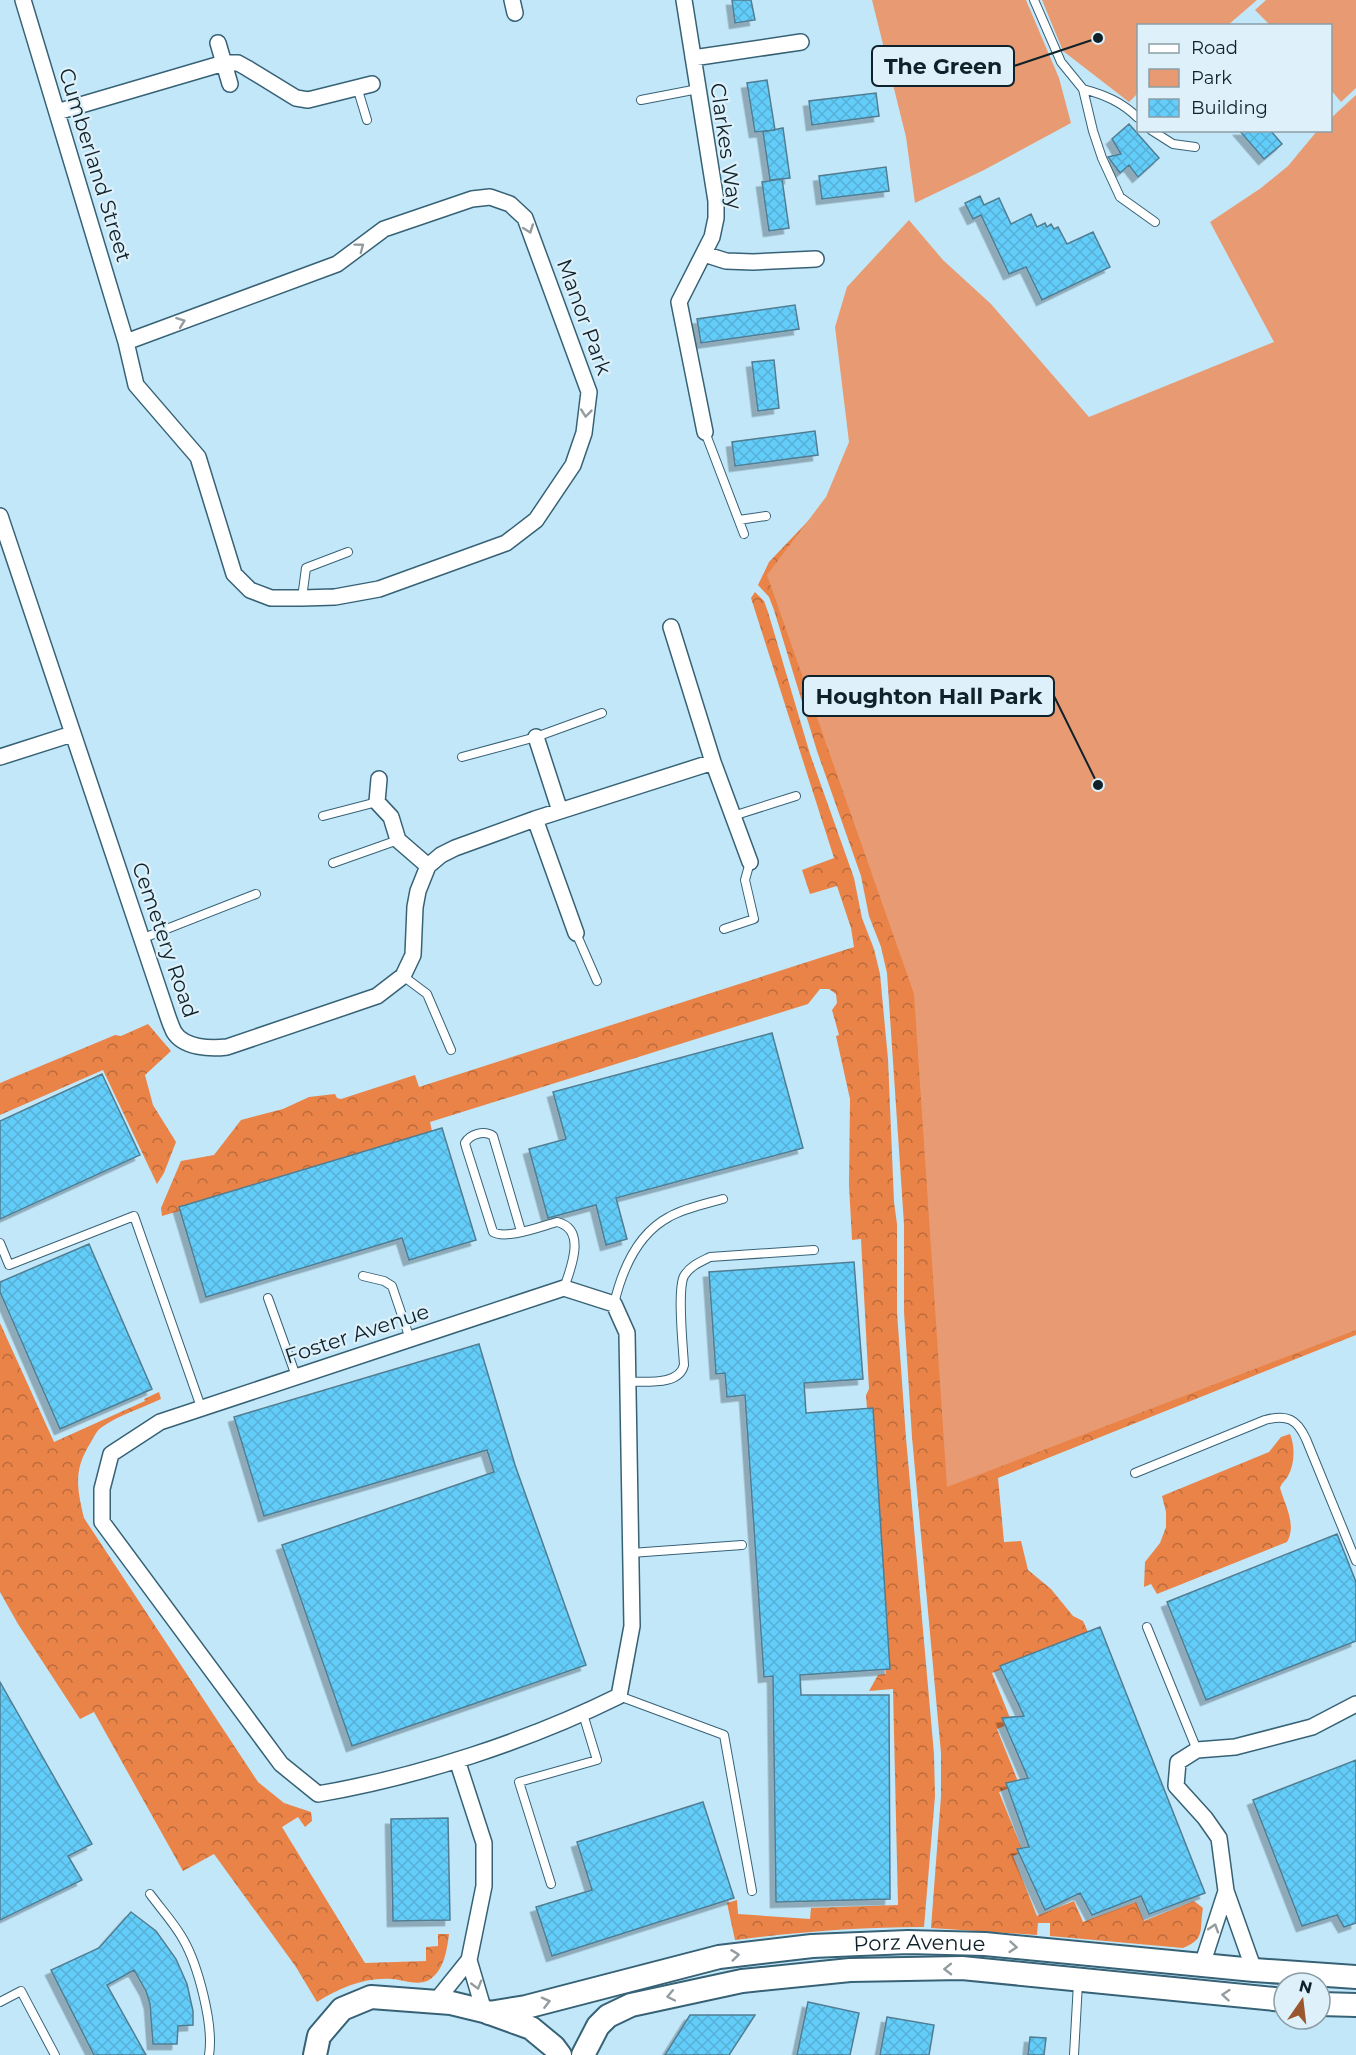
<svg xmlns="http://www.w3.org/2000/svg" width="1356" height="2055" font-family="Montserrat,sans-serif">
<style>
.forest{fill:url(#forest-crowns)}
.green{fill:#e89b72}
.building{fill:url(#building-cross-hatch);stroke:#517d92;stroke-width:1.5;filter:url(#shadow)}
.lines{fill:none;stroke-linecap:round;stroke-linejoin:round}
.lane-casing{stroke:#376276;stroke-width:10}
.street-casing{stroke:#376276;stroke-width:18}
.primary-casing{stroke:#376276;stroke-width:26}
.lane{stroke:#fff;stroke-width:8}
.street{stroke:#fff;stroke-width:15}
.primary{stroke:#fff;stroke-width:22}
.oneway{stroke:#939c9f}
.labels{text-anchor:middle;stroke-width:4.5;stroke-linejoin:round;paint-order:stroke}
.street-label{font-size:21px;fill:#0f222a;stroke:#def1fa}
.leader{fill:none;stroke:#0f222a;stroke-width:2}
.callout-dot{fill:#0f222a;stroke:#def1fa;stroke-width:2}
.callout{fill:#def1fa;stroke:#0f222a;stroke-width:2}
.callout-label{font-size:22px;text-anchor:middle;font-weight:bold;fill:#0f222a}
</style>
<defs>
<pattern id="forest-crowns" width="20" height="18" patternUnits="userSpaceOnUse" patternTransform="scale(1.5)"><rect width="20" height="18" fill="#e98348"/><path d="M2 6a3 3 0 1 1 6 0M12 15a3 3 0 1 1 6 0" fill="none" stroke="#bb6b3c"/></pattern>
<pattern id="building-cross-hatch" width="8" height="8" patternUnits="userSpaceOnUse" patternTransform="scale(1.5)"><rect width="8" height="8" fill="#64cdfa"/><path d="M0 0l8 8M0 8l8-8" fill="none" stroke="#56b0d6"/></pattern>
<filter id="shadow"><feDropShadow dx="-5.5" dy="5.5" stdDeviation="0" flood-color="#0004"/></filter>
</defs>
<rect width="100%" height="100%" fill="#c2e7f9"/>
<path class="forest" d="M 830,498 L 1356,1196 L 1356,1335 L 998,1478 L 1004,1542 L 1021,1541 L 1028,1570 L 1051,1589 L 1073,1616 L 1083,1621 L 1088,1632 L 1087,1635 L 992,1673 L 1012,1723 L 997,1729 L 1019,1784 L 999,1792 L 1023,1852 L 1013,1856 L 1037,1916 L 1074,1901 L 1083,1922 L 1136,1902 L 1144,1921 L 1194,1901 L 1203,1908 C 1199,1930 1206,1939 1183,1948 L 1050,1936 L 1050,1923 L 1038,1923 L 1037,1935 L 931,1928 L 941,1796 L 941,1753 L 912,1437 L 904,1312 L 904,1224 L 887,973 L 881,947 L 869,916 L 861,876 L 817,751 L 774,610 L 769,597 L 758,585 L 769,562 Z
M 755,592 L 764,601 L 768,612 L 810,754 L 854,878 L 862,918 L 874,949 L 880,974 L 888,1059 L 894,1202 L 897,1224 L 897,1312 L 906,1438 L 934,1754 L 935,1796 L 924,1927 C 860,1927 798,1932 735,1940 L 727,1903 L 737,1900 L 738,1914 L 810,1919 L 811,1908 L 898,1905 L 893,1689 L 869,1691 L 878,1675 L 886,1674 L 866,1395 L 869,1389 L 861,1239 L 852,1240 L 849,1185 L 850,1099 L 836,1036 L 839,1035 L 832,1010 L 837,1003 L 836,994 L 829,989 L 820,989 L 808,1004 L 430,1122 L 433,1136 L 162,1216 L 161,1208 L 181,1161 L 214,1155 L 241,1120 L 283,1109 L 309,1097 L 335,1094 L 337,1098 L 341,1099 L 415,1075 L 419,1087 L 854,947 L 851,928 L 837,886 L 810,894 L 802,870 L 834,858 L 751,598 Z
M 148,1024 L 171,1051 L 145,1075 L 153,1105 L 176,1142 L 164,1173 L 157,1184 L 103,1070 L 0,1115 L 0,1083 L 115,1035 L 121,1036 Z
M 0,1323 L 54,1442 L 145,1401 L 144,1399 L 159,1392 L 161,1399 C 142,1408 119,1415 102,1427 C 96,1431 94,1437 91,1442 C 73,1470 77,1488 84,1518 L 258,1782 L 284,1803 L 311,1812 L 312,1821 L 305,1827 L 298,1817 L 282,1827 L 365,1963 L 426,1961 L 426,1947 L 438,1946 L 438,1934 L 449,1934 C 447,1950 444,1971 429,1980 C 419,1986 403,1980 392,1979 C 365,1977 339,1988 317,2002 L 296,1967 L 214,1854 L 183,1871 L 94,1712 L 80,1719 L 18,1624 L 0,1592 Z
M 1290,1434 C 1295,1446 1295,1464 1288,1476 C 1285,1481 1282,1482 1280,1488 C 1285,1505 1297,1525 1287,1542 L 1157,1594 L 1151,1584 L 1144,1587 L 1145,1562 L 1160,1543 L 1166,1527 L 1166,1512 L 1162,1496 L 1269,1452 L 1281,1437 Z"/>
<path class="green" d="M 872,0 L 1026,0 L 1059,78 L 1071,123 L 984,170 L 915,203 L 906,137 Z
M 1042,0 L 1257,0 L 1228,25 L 1138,26 L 1138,93 L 1129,102 L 1063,51 Z
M 1266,0 L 1356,0 L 1356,88 L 1341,102 L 1331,90 L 1330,26 L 1270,25 L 1255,10 Z
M 1356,95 L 1356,1330 L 947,1487 L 914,994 L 767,575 L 826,497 L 849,442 L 835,327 L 847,287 L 909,220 L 943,260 L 991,304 L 1089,417 L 1274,342 L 1210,222 L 1261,188 L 1288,166 L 1317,131 L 1330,130 L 1331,118 Z"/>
<path class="building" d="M 732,0 L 751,0 L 755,20 L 735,23 Z
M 767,80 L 775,130 L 755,132 L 747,83 Z
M 876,93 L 879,116 L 812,125 L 809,101 Z
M 1129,124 L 1159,158 L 1138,177 L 1129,165 L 1120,173 L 1108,157 L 1121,154 L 1112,139 Z
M 783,128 L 790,178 L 770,180 L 763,132 Z
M 1239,130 L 1270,130 L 1282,144 L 1264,159 Z
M 886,167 L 889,191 L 822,199 L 819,176 Z
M 782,179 L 789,228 L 769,231 L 762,182 Z
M 980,196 L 984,205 L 999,198 L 1011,224 L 1031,214 L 1037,227 L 1045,223 L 1047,227 L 1051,224 L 1054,229 L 1058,227 L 1067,244 L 1093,232 L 1110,267 L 1042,300 L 1026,267 L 1009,274 L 981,215 L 973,219 L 965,203 Z
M 795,305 L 799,329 L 701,343 L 697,319 Z
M 774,360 L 779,408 L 758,411 L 752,362 Z
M 815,431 L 818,455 L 735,466 L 732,442 Z
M 772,1033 L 803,1148 L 616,1198 L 627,1239 L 606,1245 L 596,1205 L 548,1218 L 529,1149 L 566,1139 L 553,1092 Z
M 102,1074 L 140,1155 L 0,1219 L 0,1121 Z
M 442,1128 L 476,1240 L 409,1260 L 402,1238 L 206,1297 L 179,1207 Z
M 89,1244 L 152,1389 L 60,1429 L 0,1292 L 0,1282 Z
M 854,1262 L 863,1379 L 804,1383 L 806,1413 L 873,1408 L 890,1669 L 800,1675 L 801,1695 L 889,1695 L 890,1899 L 776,1902 L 773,1676 L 764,1677 L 745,1395 L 727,1397 L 725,1373 L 716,1374 L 709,1272 Z
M 479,1344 L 515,1465 L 586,1665 L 352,1746 L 282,1545 L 494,1472 L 487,1450 L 264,1516 L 234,1417 Z
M 1337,1534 L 1356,1582 L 1356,1641 L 1206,1700 L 1167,1602 Z
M 1100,1627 L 1205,1893 L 1149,1914 L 1141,1896 L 1092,1915 L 1080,1893 L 1045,1910 L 1017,1849 L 1029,1847 L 1006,1783 L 1028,1778 L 1002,1718 L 1024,1716 L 1000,1666 Z
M 0,1682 L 92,1844 L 68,1856 L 82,1880 L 0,1920 Z
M 1356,1760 L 1356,1923 L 1344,1927 L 1337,1915 L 1302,1926 L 1253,1800 Z
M 703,1802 L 734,1898 L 552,1956 L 536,1907 L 592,1890 L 577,1842 Z
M 448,1818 L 450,1920 L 393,1921 L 391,1819 Z
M 131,1912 L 156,1931 L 176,1959 L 187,1984 L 193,2011 L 193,2025 L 178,2026 L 177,2044 L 153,2044 L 150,2004 L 146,1991 L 134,1970 L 107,1985 L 146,2055 L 94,2055 L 51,1970 L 99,1948 Z
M 808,2002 L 859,2013 L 850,2055 L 797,2055 Z
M 690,2015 L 755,2015 L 729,2055 L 665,2055 Z
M 887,2017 L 934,2025 L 929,2055 L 880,2055 Z
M 1030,2037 L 1046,2038 L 1044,2055 L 1028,2055 Z"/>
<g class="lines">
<defs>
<path id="lane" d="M 1034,0 L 1061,62 L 1083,89 L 1093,131 L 1102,158 L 1120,197 L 1155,222
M 357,87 L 367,120
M 1083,89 C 1105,95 1122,102 1138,118
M 641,100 L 698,89
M 1151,130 L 1173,144 L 1195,147
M 705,432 L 744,534
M 739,520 L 766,516
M 302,598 L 306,568 L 348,552
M 462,757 L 536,737 L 602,713
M 323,816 L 377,802
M 733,816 L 796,796
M 333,863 L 398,840
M 724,929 L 754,919 L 745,880 L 750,862
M 576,933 L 597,981
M 141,939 L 256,894
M 403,976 L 427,994 L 451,1050
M 521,1231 L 493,1136 C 484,1130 470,1134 465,1143 L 466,1147 L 493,1232 C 506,1240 542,1226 557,1222 C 587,1229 571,1268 564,1288
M 0,1243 L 9,1265 L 134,1216 L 201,1407
M 363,1276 L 384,1281 L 392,1286 L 410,1339
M 268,1298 L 296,1376
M 614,1304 C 622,1270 637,1234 669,1217 C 685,1208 705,1204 723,1199
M 628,1382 C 646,1381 679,1386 684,1365 C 683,1347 677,1290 684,1276 C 690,1266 700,1262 710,1257 L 814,1250
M 1135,1473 L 1265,1420 C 1287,1414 1297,1419 1306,1439 L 1356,1561
M 631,1553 L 742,1545
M 1147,1627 L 1197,1750
M 619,1696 L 724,1735 L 752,1891
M 551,1884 L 519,1782 L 597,1760 L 583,1714
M 150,1894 C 161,1909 174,1923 183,1939 C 198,1965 214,2025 209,2055
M 0,2002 L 21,1991 L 55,2055
M 1074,2055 L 1078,1983"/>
<path id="street" d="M 23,0 L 126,342 L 136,385 L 198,457 L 234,574 L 250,590 L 271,598 L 302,598 L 335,597 L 379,589 L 506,543 L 536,520 L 573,465 L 584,433 L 589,392 L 525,218 L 510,204 L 490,197 L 472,199 L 384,229 L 337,264 L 126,342
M 512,0 L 515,13
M 684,0 L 716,201 L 716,218 L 712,237 L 679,302 L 705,432
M 218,43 L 230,84
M 693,58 L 801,42
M 57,112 L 224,63 L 238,63 L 247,68 L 296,98 L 308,100 L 372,84
M 704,254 L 726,261 L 753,262 L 816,259
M 0,516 L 164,1005 C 167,1014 170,1024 174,1032 C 184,1048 210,1049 227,1047 L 377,996 L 403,976 L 413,955 L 415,907 L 418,891 L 428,866 L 441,855 L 455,848 L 535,819 L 713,762
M 671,627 L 713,762 L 750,862
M 536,737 L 560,811
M 0,757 L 72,734
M 379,779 L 377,802 L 391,817 L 398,840 L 428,866
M 535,819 L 576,933
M 564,1288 L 614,1304 L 627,1333 L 632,1626 L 619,1696 C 528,1741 418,1777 318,1794 L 281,1764 L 102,1522 L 102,1489 L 111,1454 L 160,1422 Z
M 469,1960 L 484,2011
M 1202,1965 L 1226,1891
M 1254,1970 L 1226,1891 L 1219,1838 L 1205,1818 L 1176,1786 L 1178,1762 L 1197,1750 L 1235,1747 L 1312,1727 L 1356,1704
M 436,2001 L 469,1960 L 484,1886 L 484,1843 L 457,1760"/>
<g id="primary">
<path d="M 1320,2004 L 1356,2005"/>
<path id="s1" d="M 489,2013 L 526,2007 L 719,1957 L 812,1946 L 908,1942 L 985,1944 L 1254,1970 L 1356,1977"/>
<path d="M 315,2055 L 319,2036 L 342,2009 L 371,1997 L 451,2003 L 484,2011 L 531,2028 L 554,2047 L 560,2055"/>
<path d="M 583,2055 L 598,2026 L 608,2016 L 631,2005 L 742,1981 L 850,1970 L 962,1968 L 1284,2000"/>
</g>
</defs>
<use href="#lane" class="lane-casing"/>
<use href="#street" class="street-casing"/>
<use href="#primary" class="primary-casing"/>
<use href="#lane" class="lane"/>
<use href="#street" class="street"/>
<use href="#primary" class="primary"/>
</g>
<defs><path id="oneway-chevron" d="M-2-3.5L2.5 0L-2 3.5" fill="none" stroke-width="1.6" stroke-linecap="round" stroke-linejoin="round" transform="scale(1.5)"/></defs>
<g class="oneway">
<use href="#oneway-chevron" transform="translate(529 229) rotate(70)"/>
<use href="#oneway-chevron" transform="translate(360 247) rotate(-37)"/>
<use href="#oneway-chevron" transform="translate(181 322) rotate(-20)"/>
<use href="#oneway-chevron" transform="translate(586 413) rotate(96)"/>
<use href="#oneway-chevron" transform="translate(1214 1928) rotate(-72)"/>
<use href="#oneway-chevron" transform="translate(1013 1947) rotate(5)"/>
<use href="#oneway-chevron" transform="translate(735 1955) rotate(-7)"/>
<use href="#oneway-chevron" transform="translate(948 1969) rotate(179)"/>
<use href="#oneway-chevron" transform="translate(477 1985) rotate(74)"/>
<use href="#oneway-chevron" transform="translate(1226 1995) rotate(-175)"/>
<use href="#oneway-chevron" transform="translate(671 1996) rotate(168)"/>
<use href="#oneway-chevron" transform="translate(546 2002) rotate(-14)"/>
</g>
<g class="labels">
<g class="street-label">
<text transform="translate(726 146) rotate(82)" y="7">Clarkes Way</text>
<text transform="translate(95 165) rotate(73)" y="7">Cumberland Street</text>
<text transform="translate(584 317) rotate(70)" y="7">Manor Park</text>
<text transform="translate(165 940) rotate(71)" y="7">Cemetery Road</text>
<text transform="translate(357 1334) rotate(-18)" y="7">Foster Avenue</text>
<text dy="7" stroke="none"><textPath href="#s1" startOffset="438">Porz Avenue</textPath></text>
</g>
</g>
<path class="leader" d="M1098 38L1014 66M1098 785L1054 696"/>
<g class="callout-dot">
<circle cx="1098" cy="38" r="6"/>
<circle cx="1098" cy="785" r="6"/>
</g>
<g class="callout">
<rect x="872" y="46" width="142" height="40" rx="6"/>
<rect x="803" y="676" width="251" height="40" rx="6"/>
</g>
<g class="callout-label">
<text x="943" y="74">The Green</text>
<text x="929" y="704">Houghton Hall Park</text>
</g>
<rect x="1137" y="24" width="195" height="108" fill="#def1fa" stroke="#8b9ea7" stroke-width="1.5"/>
<rect x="1149" y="44" width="30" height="9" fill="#ffffff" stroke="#8b9ea7" stroke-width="1.5"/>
<text x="1191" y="54" font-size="18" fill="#0f222a">Road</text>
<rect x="1149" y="69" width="30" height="18" fill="#e89b72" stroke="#8b9ea7" stroke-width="1.5"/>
<text x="1191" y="84" font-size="18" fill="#0f222a">Park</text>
<rect x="1149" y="99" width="30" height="18" fill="url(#building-cross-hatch)" stroke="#8b9ea7" stroke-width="1.5"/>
<text x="1191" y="114" font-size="18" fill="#0f222a">Building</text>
<g transform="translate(1302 2001) rotate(14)"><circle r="28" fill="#def1fa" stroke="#8b9ea7" stroke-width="1.5"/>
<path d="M0-4.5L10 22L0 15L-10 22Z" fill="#9c562d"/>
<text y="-9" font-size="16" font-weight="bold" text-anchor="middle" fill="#0f222a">N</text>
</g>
</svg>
